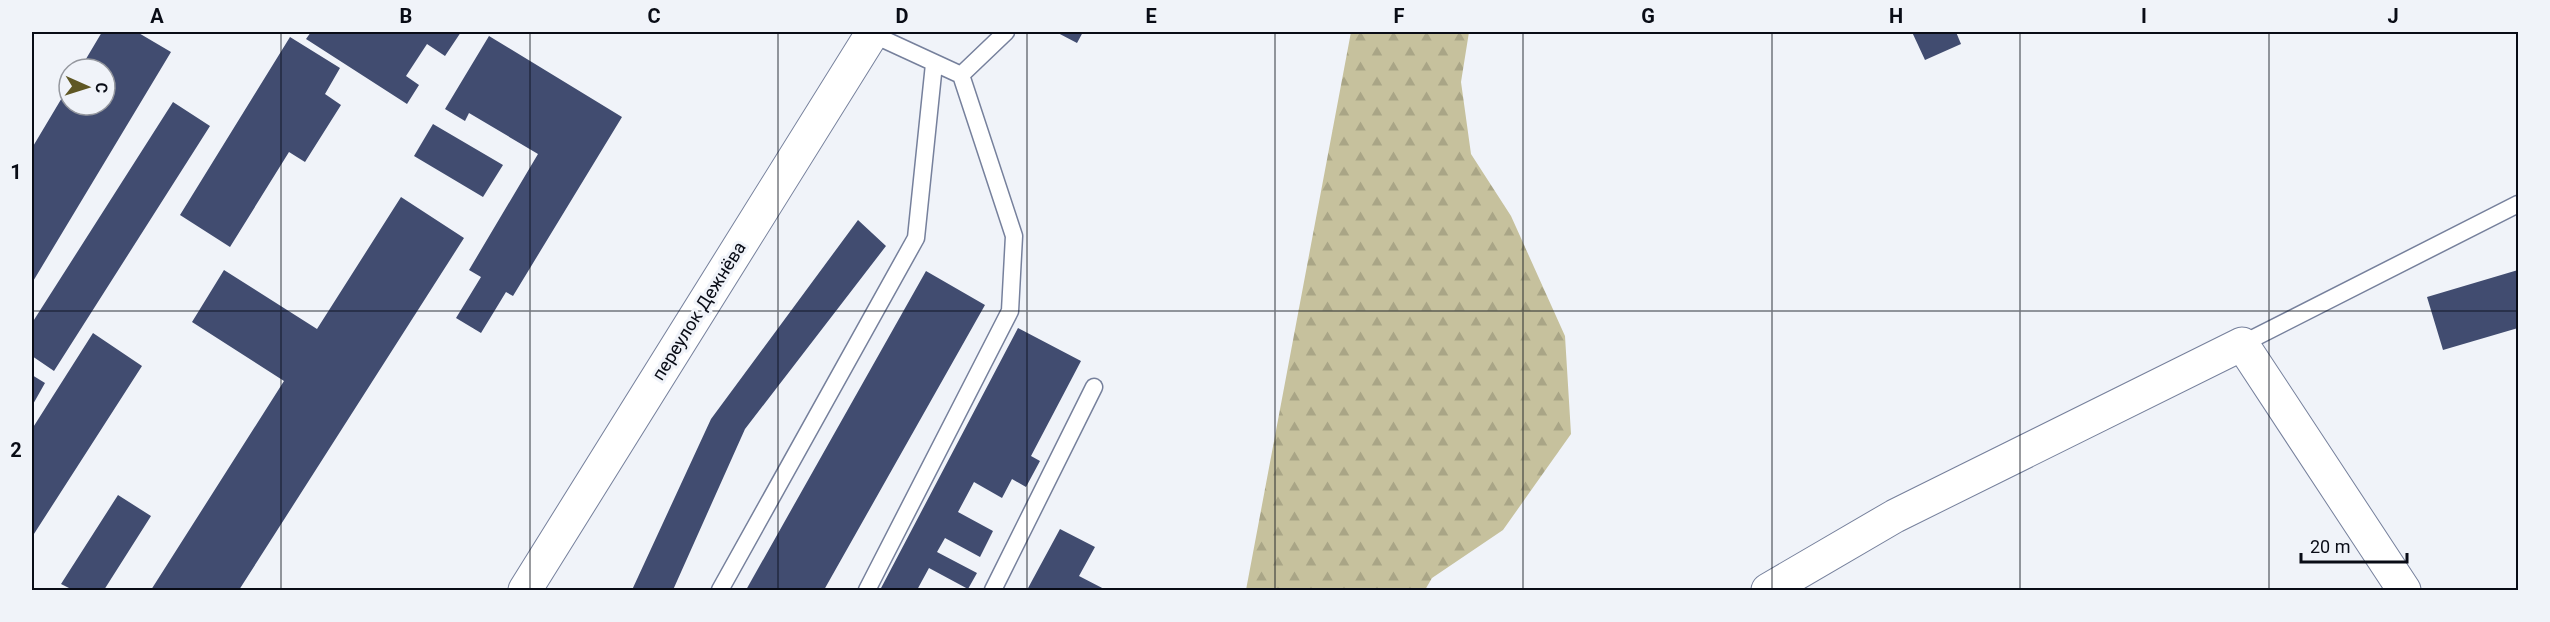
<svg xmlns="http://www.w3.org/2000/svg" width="2550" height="622" font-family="Roboto,sans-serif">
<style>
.forest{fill:url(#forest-firs)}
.building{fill:#414c70}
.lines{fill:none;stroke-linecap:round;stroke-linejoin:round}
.lane-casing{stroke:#76809c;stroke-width:19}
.street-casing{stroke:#76809c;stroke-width:35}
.lane{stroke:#fff;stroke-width:16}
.street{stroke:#fff;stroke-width:33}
.grid{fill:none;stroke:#090c16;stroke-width:1.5;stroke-opacity:0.55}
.labels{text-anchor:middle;stroke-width:6;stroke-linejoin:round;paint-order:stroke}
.street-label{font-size:18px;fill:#090c16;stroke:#f0f3f9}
.neatline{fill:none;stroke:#090c16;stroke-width:2}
.grid-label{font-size:20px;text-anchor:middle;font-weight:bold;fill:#090c16}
</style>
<defs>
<pattern id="forest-firs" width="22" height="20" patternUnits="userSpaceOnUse" patternTransform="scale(1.5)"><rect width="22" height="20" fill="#c6c19d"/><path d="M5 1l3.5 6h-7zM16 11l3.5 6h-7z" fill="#a9a586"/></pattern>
</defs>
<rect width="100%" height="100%" fill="#f0f3f9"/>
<path class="forest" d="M 1351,32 L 1469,32 L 1461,82 L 1471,154 L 1511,216 L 1565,336 L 1571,434 L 1503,530 L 1432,578 L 1425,590 L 1246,590 Z"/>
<path class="building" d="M 102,32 L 137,32 L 171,52 L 32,283 L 32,148 L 69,86 L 69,105 L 105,105 L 105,69 L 80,69 Z
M 311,32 L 461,32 L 445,56 L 427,44 L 406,76 L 419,85 L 407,104 L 306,39 Z
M 1056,32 L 1083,32 L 1077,43 Z
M 1912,32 L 1956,32 L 1961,44 L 1925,60 Z
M 489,36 L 622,117 L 513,296 L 506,292 L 481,333 L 456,318 L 481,277 L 469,270 L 538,154 L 469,113 L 465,121 L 445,109 Z
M 290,37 L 340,68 L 325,94 L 341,105 L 305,162 L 289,152 L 230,247 L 180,215 Z
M 173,102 L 210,126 L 54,371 L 32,356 L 32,323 Z
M 433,124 L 503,165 L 483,197 L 414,156 Z
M 401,197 L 464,238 L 239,590 L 151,590 L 284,381 L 192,322 L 224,270 L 317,329 Z
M 858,220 L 886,246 L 745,429 L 673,590 L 632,590 L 711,419 Z
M 2518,270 L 2518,328 L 2443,350 L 2427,297 Z
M 926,271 L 985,305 L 824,590 L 746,590 Z
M 1018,328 L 1081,361 L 1031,456 L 1040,461 L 1026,487 L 1012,479 L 1002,498 L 974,482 L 958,512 L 993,531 L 980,557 L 945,538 L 937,552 L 977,573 L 968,589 L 929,568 L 917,590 L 880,590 Z
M 93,333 L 142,366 L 32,537 L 32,429 Z
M 32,375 L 45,383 L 32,406 Z
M 118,495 L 151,516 L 104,590 L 73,590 L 61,584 Z
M 1060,529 L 1095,547 L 1079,576 L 1106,590 L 1027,590 Z"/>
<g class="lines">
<defs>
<path id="lane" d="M 961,75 L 1006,32
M 2242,344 L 2518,204
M 720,590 L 916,238 L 934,64
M 867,590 L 1010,311 L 1014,236 L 961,75 L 872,34
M 993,590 L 1094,387"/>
<path id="street" d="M 525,590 L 873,32
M 1768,590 L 1895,516 L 2242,344 L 2404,590"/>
</defs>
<use href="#lane" class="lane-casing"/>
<use href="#street" class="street-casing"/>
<use href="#lane" class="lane"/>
<use href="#street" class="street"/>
</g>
<path class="grid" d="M 281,32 L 281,590M 530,32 L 530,590M 778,32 L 778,590M 1027,32 L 1027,590M 1275,32 L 1275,590M 1523,32 L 1523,590M 1772,32 L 1772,590M 2020,32 L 2020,590M 2269,32 L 2269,590M 32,311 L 2518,311"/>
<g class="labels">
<g class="street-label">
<text transform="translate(699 311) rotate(-58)" y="6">переулок Дежнёва</text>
</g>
</g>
<rect width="2550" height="622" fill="none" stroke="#f0f3f9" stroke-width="66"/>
<g transform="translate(87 87) rotate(93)"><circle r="28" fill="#f0f3f9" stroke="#94979e" stroke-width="1.5"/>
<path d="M0-4.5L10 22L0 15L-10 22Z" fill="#5f5724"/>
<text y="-9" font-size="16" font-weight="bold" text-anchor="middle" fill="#090c16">С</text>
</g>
<path d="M2301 553v9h106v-9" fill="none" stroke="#090c16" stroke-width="3"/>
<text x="2310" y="553" font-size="18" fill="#090c16" stroke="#f0f3f9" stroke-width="4.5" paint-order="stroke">20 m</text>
<rect x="33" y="33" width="2484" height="556" class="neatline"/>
<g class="grid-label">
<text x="157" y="23">A</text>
<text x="406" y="23">B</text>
<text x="654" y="23">C</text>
<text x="902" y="23">D</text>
<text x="1151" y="23">E</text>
<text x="1399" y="23">F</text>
<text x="1648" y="23">G</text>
<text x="1896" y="23">H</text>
<text x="2144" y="23">I</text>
<text x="2393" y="23">J</text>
<text x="16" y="179">1</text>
<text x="16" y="457">2</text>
</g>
</svg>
